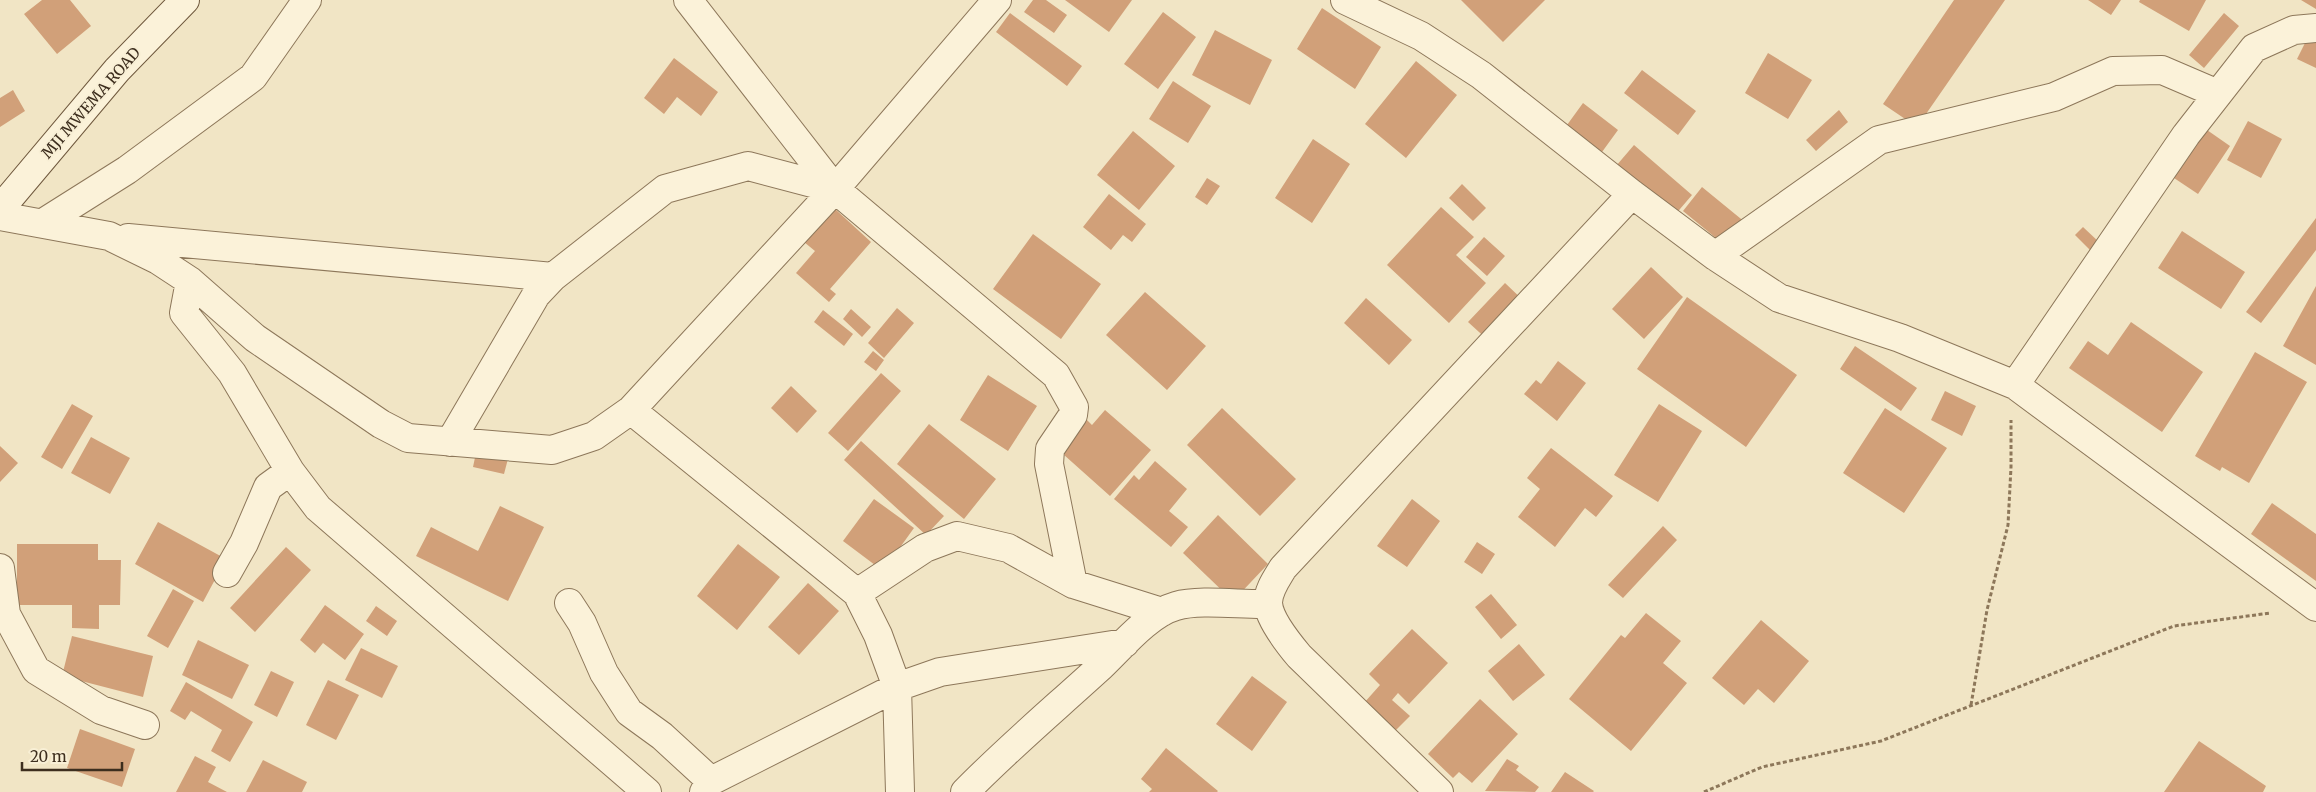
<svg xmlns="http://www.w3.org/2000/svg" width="2316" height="792" font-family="Merriweather,serif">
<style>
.building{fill:#d1a079}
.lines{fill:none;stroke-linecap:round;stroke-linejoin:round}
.street-casing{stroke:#8d775a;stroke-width:30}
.secondary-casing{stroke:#6f583d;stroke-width:30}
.path{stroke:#8d775a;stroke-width:3;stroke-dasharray:4 2.5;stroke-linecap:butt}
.street{stroke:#fbf2d9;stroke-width:28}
.secondary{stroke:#fbf2d9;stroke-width:28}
.labels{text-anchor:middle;stroke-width:4;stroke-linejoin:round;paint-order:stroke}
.street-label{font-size:15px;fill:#3d2e1e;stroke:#f8efd5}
</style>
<rect width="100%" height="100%" fill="#f1e5c5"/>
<path class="building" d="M 42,0 L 70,0 L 91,26 L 57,54 L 24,14 Z
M 1033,0 L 1046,0 L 1067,15 L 1054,33 L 1024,12 Z
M 1065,0 L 1132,0 L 1109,32 Z
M 1461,0 L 1545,0 L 1503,42 Z
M 1954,0 L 2005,0 L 1917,127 L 1883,104 Z
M 2088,0 L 2121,0 L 2111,15 Z
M 2140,0 L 2206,0 L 2189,31 L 2139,2 Z
M 2301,0 L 2316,0 L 2316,9 Z
M 1322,8 L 1381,47 L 1355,89 L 1297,49 Z
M 1163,12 L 1196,37 L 1158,89 L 1124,64 Z
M 1010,13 L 1082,66 L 1067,86 L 996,32 Z
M 2224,13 L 2239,26 L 2204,68 L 2189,55 Z
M 1215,30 L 1272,60 L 1250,105 L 1192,75 Z
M 2308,37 L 2316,41 L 2316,68 L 2297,59 Z
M 1768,53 L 1812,80 L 1788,119 L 1745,93 Z
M 674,58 L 718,92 L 701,116 L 677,97 L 664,114 L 644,98 Z
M 1416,61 L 1457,95 L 1406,158 L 1365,124 Z
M 1642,70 L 1696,111 L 1678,135 L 1624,93 Z
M 1173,81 L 1211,106 L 1188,143 L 1149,119 Z
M 13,90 L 25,111 L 0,127 L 0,98 Z
M 1583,103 L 1618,130 L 1602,152 L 1567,125 Z
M 1839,110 L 1848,122 L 1816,151 L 1806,140 Z
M 2248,121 L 2282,139 L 2261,178 L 2227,160 Z
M 2207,130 L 2230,146 L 2198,194 L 2174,178 Z
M 1133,131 L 1175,166 L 1139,210 L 1097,175 Z
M 1313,139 L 1350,164 L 1312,223 L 1275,198 Z
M 1634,145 L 1692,195 L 1674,216 L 1616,166 Z
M 1207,178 L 1220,186 L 1207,205 L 1195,197 Z
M 1462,184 L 1486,208 L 1473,221 L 1449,198 Z
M 1702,187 L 1746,223 L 1727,247 L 1683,211 Z
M 1109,194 L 1146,224 L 1132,242 L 1123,235 L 1111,250 L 1083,227 Z
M 1441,207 L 1474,237 L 1456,255 L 1486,283 L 1449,323 L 1387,265 Z
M 834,208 L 871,242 L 830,289 L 836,294 L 829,302 L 796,273 L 815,251 L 804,242 Z
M 2316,218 L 2316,250 L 2261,323 L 2246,312 Z
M 2083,227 L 2100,243 L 2092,252 L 2075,235 Z
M 2182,231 L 2245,272 L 2221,309 L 2158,268 Z
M 1033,234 L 1101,284 L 1061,339 L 993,289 Z
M 1484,237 L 1505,256 L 1487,276 L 1466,257 Z
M 1651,267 L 1683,297 L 1644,339 L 1612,309 Z
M 1505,283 L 1526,303 L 1490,342 L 1468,322 Z
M 2316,286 L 2316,365 L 2283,346 Z
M 1145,292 L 1206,346 L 1167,390 L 1106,335 Z
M 1687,297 L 1797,375 L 1746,447 L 1637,369 Z
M 1366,298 L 1412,340 L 1389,365 L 1344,323 Z
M 897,308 L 914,323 L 884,358 L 868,343 Z
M 851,309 L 871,327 L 862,337 L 843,319 Z
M 823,310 L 853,334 L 844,346 L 814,322 Z
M 2131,322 L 2203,372 L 2162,432 L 2069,368 L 2088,341 L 2108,355 Z
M 1855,346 L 1917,388 L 1901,411 L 1840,369 Z
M 873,351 L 884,360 L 876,371 L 864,362 Z
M 2255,352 L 2307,382 L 2249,483 L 2222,467 L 2220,471 L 2195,456 Z
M 1558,361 L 1586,383 L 1557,421 L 1524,394 L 1536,380 L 1541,384 Z
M 881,373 L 901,391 L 848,451 L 828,433 Z
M 988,375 L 1037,406 L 1008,451 L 960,420 Z
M 791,386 L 817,411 L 797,433 L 771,408 Z
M 1945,391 L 1976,406 L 1962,436 L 1931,420 Z
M 72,404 L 93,416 L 62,469 L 41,457 Z
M 1659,404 L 1702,431 L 1658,502 L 1614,475 Z
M 1222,408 L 1296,479 L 1260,516 L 1187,445 Z
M 1885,408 L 1947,448 L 1904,513 L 1843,473 Z
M 1105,410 L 1151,450 L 1110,496 L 1054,446 L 1082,415 L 1092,425 Z
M 929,424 L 996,479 L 964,519 L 897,464 Z
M 91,437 L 130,458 L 110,494 L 71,473 Z
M 861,441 L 944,516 L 926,535 L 844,460 Z
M 0,446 L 18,463 L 0,482 Z
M 477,448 L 509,455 L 504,474 L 473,467 Z
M 1551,448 L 1613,496 L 1596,517 L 1585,508 L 1555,547 L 1518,517 L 1540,489 L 1527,478 Z
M 1155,461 L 1187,489 L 1169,511 L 1188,527 L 1171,547 L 1114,499 L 1134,475 L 1139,480 Z
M 874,499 L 914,528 L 883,571 L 843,541 Z
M 1412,499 L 1440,521 L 1407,567 L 1377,546 Z
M 2272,503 L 2316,534 L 2316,581 L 2251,534 Z
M 500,506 L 544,527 L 508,601 L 416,556 L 431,527 L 478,551 Z
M 1218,515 L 1268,564 L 1233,601 L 1183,553 Z
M 158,522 L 226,559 L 203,602 L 135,564 Z
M 1663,526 L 1677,540 L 1623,598 L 1608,585 Z
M 1477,542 L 1495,554 L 1482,574 L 1464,562 Z
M 17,544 L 98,544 L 98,560 L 121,560 L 120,605 L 99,605 L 99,629 L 72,628 L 72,605 L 17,605 Z
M 738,544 L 780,577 L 737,630 L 697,596 Z
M 286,547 L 311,570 L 255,632 L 230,608 Z
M 808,583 L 839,611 L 799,655 L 768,627 Z
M 173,589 L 194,601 L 168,648 L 147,636 Z
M 1491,594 L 1517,625 L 1501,639 L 1475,607 Z
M 325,605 L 364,634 L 345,660 L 323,643 L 315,653 L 300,640 Z
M 376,606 L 397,621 L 387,636 L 366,621 Z
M 1646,613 L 1681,641 L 1663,663 L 1687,683 L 1631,751 L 1569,699 L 1621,635 L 1625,638 Z
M 1761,620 L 1809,661 L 1774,703 L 1758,689 L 1744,705 L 1712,678 Z
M 1412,629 L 1448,663 L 1409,704 L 1398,693 L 1392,700 L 1410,716 L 1394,732 L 1364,703 L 1380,685 L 1369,674 Z
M 72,636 L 153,656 L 143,697 L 62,676 Z
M 198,640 L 249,665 L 232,699 L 182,675 Z
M 1519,644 L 1545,675 L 1513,701 L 1488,671 Z
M 361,648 L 398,666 L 382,698 L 345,680 Z
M 271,671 L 294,682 L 277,717 L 254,705 Z
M 1252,676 L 1287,702 L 1252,751 L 1216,724 Z
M 328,680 L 359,695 L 336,740 L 306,725 Z
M 186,682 L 253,722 L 230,762 L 211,751 L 222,730 L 191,711 L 185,720 L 170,711 Z
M 1480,699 L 1518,734 L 1472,783 L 1459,772 L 1453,778 L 1428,754 Z
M 80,729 L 135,749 L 122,787 L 67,768 Z
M 2199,741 L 2266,786 L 2263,792 L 2164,792 Z
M 1166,748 L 1218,791 L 1217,792 L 1149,792 L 1152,789 L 1141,779 Z
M 195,756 L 216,767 L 208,782 L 227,792 L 176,792 Z
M 1507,759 L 1519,766 L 1516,770 L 1539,787 L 1535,792 L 1485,791 Z
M 263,760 L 307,782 L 302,792 L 246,792 Z
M 1565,772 L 1594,791 L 1593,792 L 1551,792 Z"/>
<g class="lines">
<defs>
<path id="street" d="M 688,0 L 835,189 L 1056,375 L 1074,407 L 1073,415 L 1050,449 L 1049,464 L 1073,584
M 1345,0 L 1421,36 L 1481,75 L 1632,194 L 1715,256 L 1779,298 L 1900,338 L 2015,385 L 2316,607
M 0,216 L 109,236 L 158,260 L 190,281 L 255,338 L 381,424 L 408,438 L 552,450 L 594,436 L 631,410 L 857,593 L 878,635 L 897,687 L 900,792
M 43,223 L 127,170 L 253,77 L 307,0
M 128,238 L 553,277
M 1715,256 L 1879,140 L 2054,97 L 2113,71 L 2162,70 L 2218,94
M 190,281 L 184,313 L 232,373 L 290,471 L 318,508 L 647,792
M 2015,385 L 2186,135 L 2254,48 L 2294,30 L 2316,28
M 631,410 L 835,189
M 450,442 L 536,295 L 553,277 L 665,189 L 748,166 L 835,189 L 997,0
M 0,568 L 6,614 L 36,670 L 101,710 L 145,725
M 227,573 L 244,543 L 268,487 L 290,471
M 857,593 L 925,548 L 957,536 L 1008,548 L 1073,584 L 1162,612
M 569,603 L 582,623 L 604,673 L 629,712 L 662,736 L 711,781 L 704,792
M 711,781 L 897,687 L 940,672 L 1125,643
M 965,792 C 1007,749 1052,711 1097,670 C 1119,650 1147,614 1176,606 C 1200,599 1242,605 1268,604
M 1439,792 L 1299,656 C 1289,644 1269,619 1268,603 C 1268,590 1277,578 1283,568 L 1632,194"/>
<path id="secondary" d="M 0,209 L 117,70 L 185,0"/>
</defs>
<use href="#street" class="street-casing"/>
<use href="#secondary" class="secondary-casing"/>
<path class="path" d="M 1971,705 L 1987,610 L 2008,525 L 2011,467 L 2011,420
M 1704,792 L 1762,767 L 1881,741 L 2174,626 L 2270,613"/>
<use href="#street" class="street"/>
<use href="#secondary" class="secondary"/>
</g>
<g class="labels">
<g class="street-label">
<text transform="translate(91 103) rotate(-49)" y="5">MJI MWEMA ROAD</text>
</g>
</g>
<path d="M22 762v8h100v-8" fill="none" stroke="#3d2e1e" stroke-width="2.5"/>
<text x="30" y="762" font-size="15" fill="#3d2e1e" stroke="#f8efd5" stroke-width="4" paint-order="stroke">20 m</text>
</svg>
